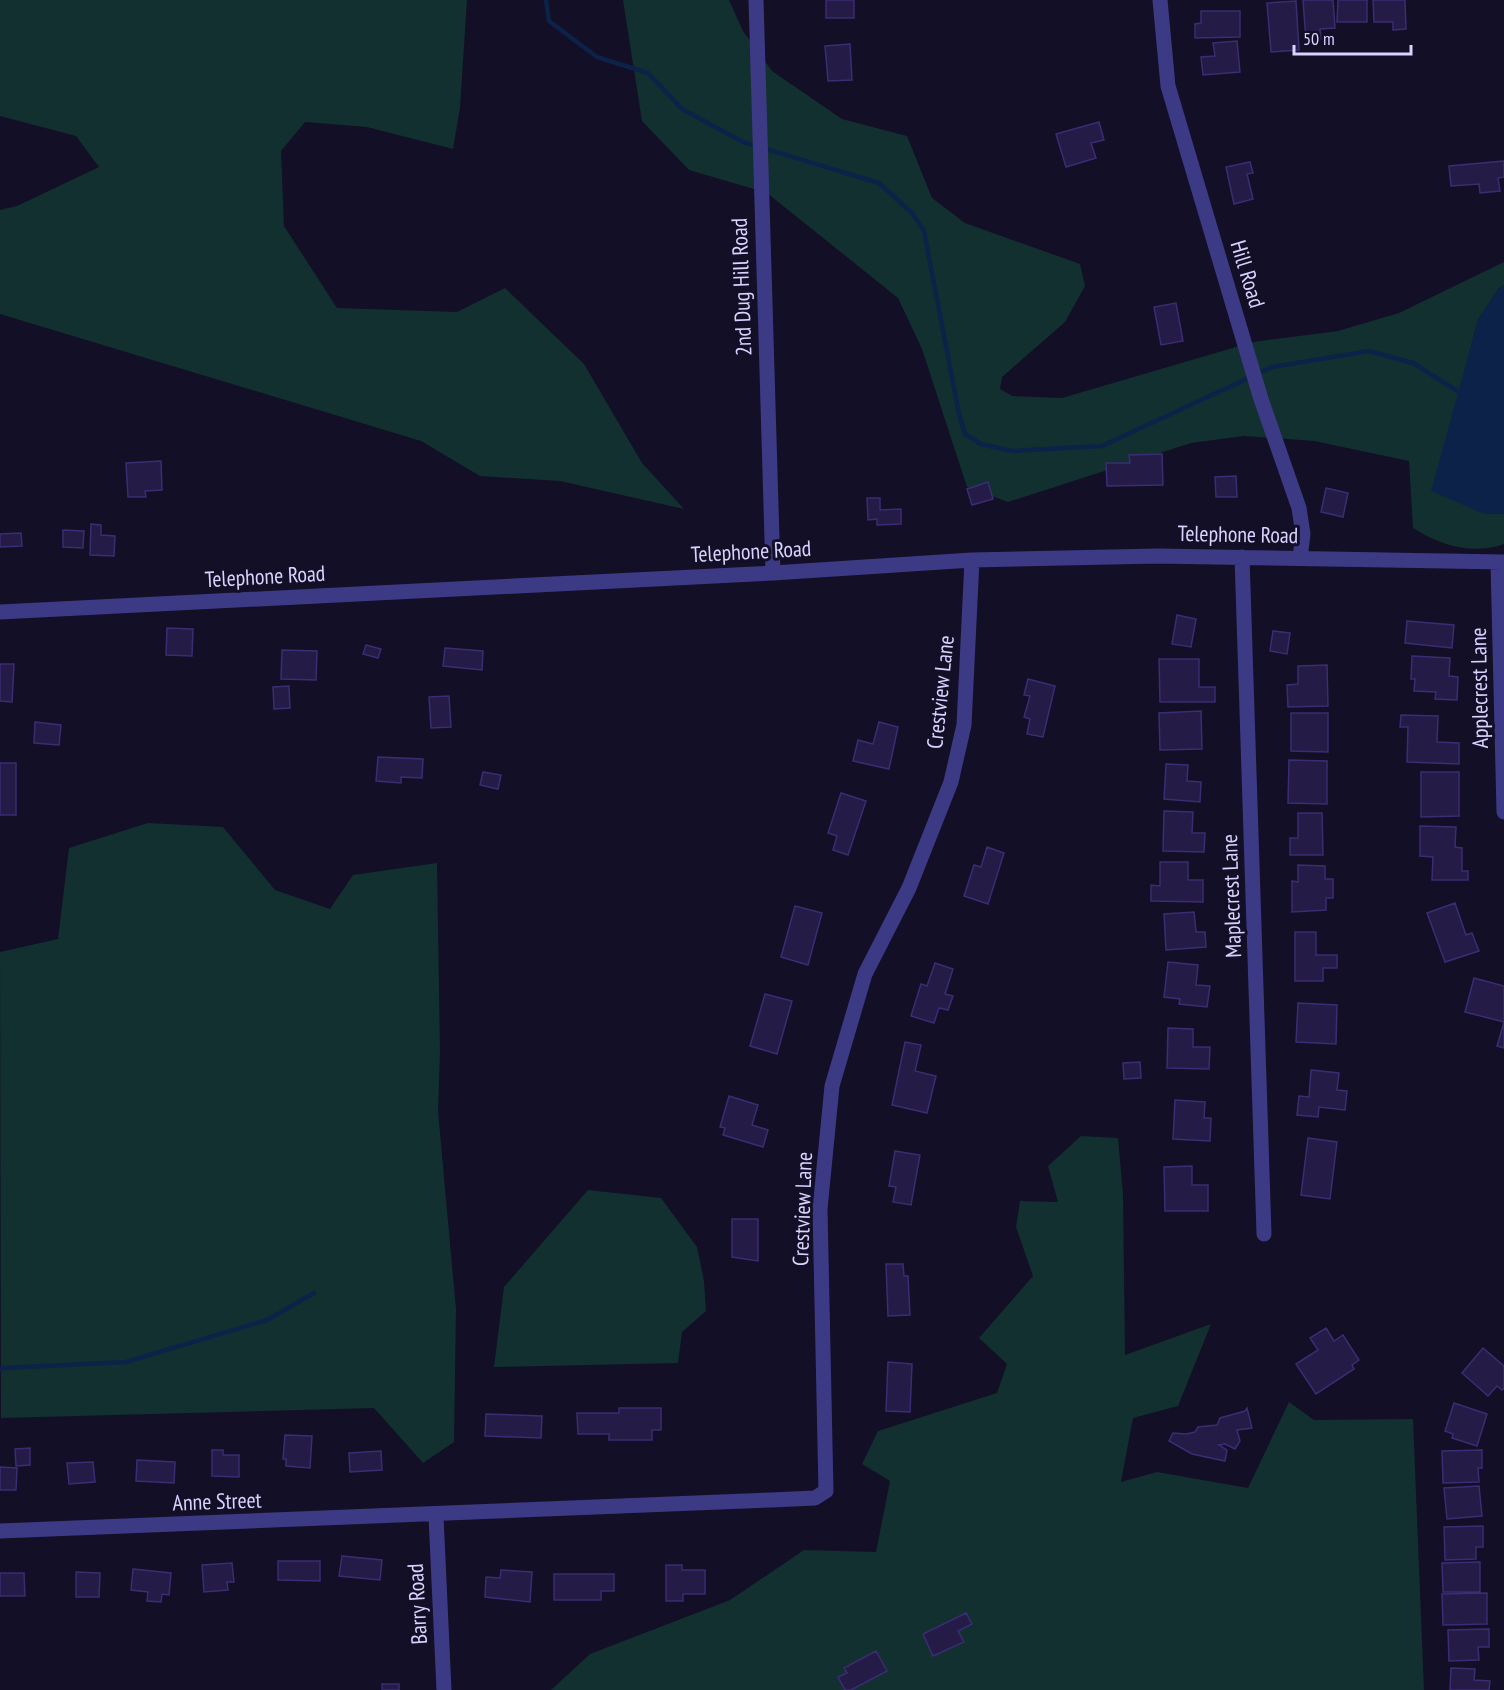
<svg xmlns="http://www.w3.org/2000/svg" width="1504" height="1690" font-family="'PT Sans Narrow',sans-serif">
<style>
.green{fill:#12302f}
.water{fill:#0c2248}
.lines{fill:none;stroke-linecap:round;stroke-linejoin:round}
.stream{stroke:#0c2248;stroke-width:4.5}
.building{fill:#241b47;stroke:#3b2d73;stroke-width:1.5}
.minor{stroke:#3d3a85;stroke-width:15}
.labels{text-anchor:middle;stroke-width:6;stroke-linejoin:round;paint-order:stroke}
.street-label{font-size:22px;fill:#d9d4ff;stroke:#130f26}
</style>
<rect width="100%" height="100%" fill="#130f26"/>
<path class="green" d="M 0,0 L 467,0 L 460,108 L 453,149 L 367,127 L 305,122 L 281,151 L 284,226 L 337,308 L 457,312 L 505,288 L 584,364 L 642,463 L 684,509 L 560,481 L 480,476 L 421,441 L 0,314 L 0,210 L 17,206 L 99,167 L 76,136 L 0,116 Z
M 623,0 L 729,0 L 743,31 L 772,71 L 842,119 L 907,136 L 932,198 L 965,223 L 1080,264 L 1085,286 L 1065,322 L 1002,377 L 1000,389 L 1012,396 L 1062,398 L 1253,342 L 1338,331 L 1399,313 L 1504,262 L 1504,285 L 1499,288 L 1478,320 L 1459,392 L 1482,513 L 1504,514 L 1504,544 C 1472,555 1441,546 1413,528 L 1409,461 L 1314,441 L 1244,436 L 1191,443 L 1008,502 L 967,487 L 922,349 L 898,298 L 767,193 L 689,170 L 642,121 Z
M 148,823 L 223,827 L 275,890 L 330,909 L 353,875 L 437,863 L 440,1052 L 438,1111 L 456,1309 L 454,1442 L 423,1463 L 374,1408 L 1,1418 L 0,952 L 58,939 L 69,848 Z
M 1081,1136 L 1118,1138 L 1123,1194 L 1125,1355 L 1211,1324 L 1178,1406 L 1133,1418 L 1121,1482 L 1157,1472 L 1248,1488 L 1289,1402 L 1314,1420 L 1413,1419 L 1424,1690 L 551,1690 L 590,1654 L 730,1600 L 804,1550 L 876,1552 L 890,1481 L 862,1464 L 878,1431 L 997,1393 L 1007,1364 L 979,1338 L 1033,1276 L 1016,1227 L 1020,1201 L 1058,1202 L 1048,1166 Z
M 588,1190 L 661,1198 L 697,1247 L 704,1281 L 706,1311 L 682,1332 L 678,1363 L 494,1367 L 504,1287 Z"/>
<path class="water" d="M 1504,285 L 1504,514 L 1482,513 L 1431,491 L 1478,320 L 1499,288 Z"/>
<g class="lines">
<path class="stream" d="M 546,0 L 549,21 L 597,57 L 648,73 L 682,109 L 743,142 L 879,183 L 912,213 L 924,231 L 959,414 L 965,434 L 981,444 L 1012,451 L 1102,446 L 1272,367 L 1369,351 L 1413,363 L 1459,392
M 0,1370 L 3,1368 L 126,1362 L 267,1320 L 314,1293"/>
</g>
<path class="building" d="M 826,0 L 854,0 L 854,18 L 826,18 Z
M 1303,0 L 1333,0 L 1335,28 L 1320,29 L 1321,39 L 1306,41 Z
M 1338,0 L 1367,0 L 1367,22 L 1337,22 Z
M 1373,0 L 1405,0 L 1406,29 L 1393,30 L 1393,22 L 1374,22 Z
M 1296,1 L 1299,50 L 1271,52 L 1267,3 Z
M 1201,11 L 1240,11 L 1240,37 L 1195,38 L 1195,24 L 1201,23 Z
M 1237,41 L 1240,72 L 1203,75 L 1201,57 L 1215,56 L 1213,43 Z
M 850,44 L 852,80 L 828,81 L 825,46 Z
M 1099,122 L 1104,140 L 1091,143 L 1096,158 L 1066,167 L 1056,134 Z
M 1504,161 L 1504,177 L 1498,178 L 1500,191 L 1480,193 L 1479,184 L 1451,186 L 1449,166 Z
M 1250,162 L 1253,173 L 1247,174 L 1253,199 L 1234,204 L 1226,167 Z
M 1176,303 L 1183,341 L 1161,345 L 1154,307 Z
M 1162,454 L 1163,485 L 1107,486 L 1106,463 L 1130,463 L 1129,455 Z
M 161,461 L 162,490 L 145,491 L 146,497 L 128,497 L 126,463 Z
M 1236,476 L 1237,497 L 1216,497 L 1215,477 Z
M 988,482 L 993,499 L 972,505 L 967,489 Z
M 1326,488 L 1348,493 L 1343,517 L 1321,512 Z
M 867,498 L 880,498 L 880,510 L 901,509 L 901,524 L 877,525 L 877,519 L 868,520 Z
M 91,524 L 101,525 L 101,535 L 115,536 L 114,556 L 90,555 Z
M 63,530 L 84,531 L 83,548 L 63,547 Z
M 21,533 L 22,546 L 0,547 L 0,534 Z
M 1177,615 L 1196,619 L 1191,647 L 1172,644 Z
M 1407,621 L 1454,625 L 1452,648 L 1405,643 Z
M 167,628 L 193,629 L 192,656 L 166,655 Z
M 1273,631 L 1290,633 L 1287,654 L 1270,651 Z
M 366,645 L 381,649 L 378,658 L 363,654 Z
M 445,648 L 483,651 L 482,670 L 443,666 Z
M 282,650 L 317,651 L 316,680 L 281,679 Z
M 1412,656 L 1450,658 L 1449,676 L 1458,677 L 1457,700 L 1435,699 L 1436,692 L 1414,691 L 1415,679 L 1411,679 Z
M 1159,659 L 1199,659 L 1199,687 L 1215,687 L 1215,702 L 1160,702 Z
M 0,664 L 14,664 L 12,702 L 0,701 Z
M 1327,665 L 1328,706 L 1288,707 L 1287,685 L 1298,684 L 1298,666 Z
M 1028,679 L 1055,686 L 1043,737 L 1027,734 L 1030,719 L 1024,717 L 1030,696 L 1024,695 Z
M 289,686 L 290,708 L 274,709 L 273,687 Z
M 449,696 L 451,727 L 431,728 L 429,697 Z
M 1201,711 L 1202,749 L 1160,750 L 1159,713 Z
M 1291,713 L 1328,713 L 1328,752 L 1291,751 Z
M 1401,715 L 1438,716 L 1437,742 L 1459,743 L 1459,764 L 1407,762 L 1408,727 L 1400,727 Z
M 35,722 L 61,725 L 59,745 L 34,743 Z
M 879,722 L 898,727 L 889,769 L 853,761 L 858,740 L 873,744 Z
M 378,757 L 423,759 L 422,778 L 401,777 L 401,783 L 376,781 Z
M 1289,760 L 1327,761 L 1327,804 L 1288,803 Z
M 0,763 L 16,763 L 16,815 L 0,815 Z
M 1166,764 L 1188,765 L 1187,781 L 1201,782 L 1200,802 L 1164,799 Z
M 483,772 L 501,775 L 498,789 L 480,785 Z
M 1421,772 L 1459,772 L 1459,816 L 1421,817 Z
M 841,793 L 866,801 L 848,855 L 833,850 L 837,836 L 828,833 Z
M 1164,811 L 1193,812 L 1192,833 L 1205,833 L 1204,852 L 1163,851 Z
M 1298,813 L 1322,813 L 1323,855 L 1290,855 L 1290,838 L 1298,838 Z
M 1420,826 L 1456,827 L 1455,847 L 1462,848 L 1462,871 L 1468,871 L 1468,880 L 1432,880 L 1433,857 L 1420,856 Z
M 987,847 L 1004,853 L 988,904 L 964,896 L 974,865 L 981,867 Z
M 1160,862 L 1188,862 L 1188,880 L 1203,880 L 1203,902 L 1151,901 L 1151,885 L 1160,886 Z
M 1298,865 L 1325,866 L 1325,879 L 1333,879 L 1333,898 L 1326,898 L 1326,910 L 1292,912 L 1292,881 L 1298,882 Z
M 1455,903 L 1466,935 L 1472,933 L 1479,951 L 1445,962 L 1427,913 Z
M 795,906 L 822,913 L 808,965 L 781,957 Z
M 1194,912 L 1196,932 L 1205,932 L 1206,947 L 1166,950 L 1164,914 Z
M 1295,932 L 1316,932 L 1316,955 L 1337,955 L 1337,968 L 1323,968 L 1323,981 L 1295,981 Z
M 1168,962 L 1198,965 L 1196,985 L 1210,986 L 1207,1007 L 1179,1004 L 1180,999 L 1164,997 Z
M 935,963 L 953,969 L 945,994 L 953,996 L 948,1010 L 939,1008 L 934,1023 L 911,1016 L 921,984 L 927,986 Z
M 1474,978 L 1504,986 L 1504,1048 L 1497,1046 L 1504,1022 L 1465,1012 Z
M 765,994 L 792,1001 L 777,1054 L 750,1046 Z
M 1298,1003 L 1337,1005 L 1336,1044 L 1296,1042 Z
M 1168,1028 L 1193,1029 L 1193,1047 L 1210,1047 L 1209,1069 L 1167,1068 Z
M 905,1042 L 921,1045 L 915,1071 L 936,1076 L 927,1113 L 892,1105 Z
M 1140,1062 L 1141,1078 L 1124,1079 L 1123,1063 Z
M 1311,1070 L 1339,1073 L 1337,1090 L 1347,1091 L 1345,1110 L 1319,1107 L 1318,1117 L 1297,1115 L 1299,1096 L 1309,1097 Z
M 729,1096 L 758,1105 L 752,1125 L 768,1130 L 763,1147 L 723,1135 L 725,1128 L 720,1127 Z
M 1175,1100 L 1205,1102 L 1204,1118 L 1211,1118 L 1210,1141 L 1173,1139 Z
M 1308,1138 L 1337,1142 L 1330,1199 L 1301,1195 Z
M 895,1151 L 920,1155 L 911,1205 L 893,1202 L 896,1187 L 889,1186 Z
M 1192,1166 L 1192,1185 L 1208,1185 L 1208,1211 L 1165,1211 L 1164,1167 Z
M 732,1219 L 758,1219 L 758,1261 L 732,1257 Z
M 886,1264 L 903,1264 L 904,1276 L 908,1276 L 910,1315 L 888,1316 Z
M 1326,1328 L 1334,1341 L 1343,1335 L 1359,1360 L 1352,1365 L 1354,1369 L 1316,1394 L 1296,1364 L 1318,1350 L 1310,1338 Z
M 1483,1348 L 1504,1366 L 1504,1388 L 1502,1390 L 1497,1386 L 1488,1396 L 1462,1373 Z
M 888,1362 L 912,1364 L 910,1412 L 886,1411 Z
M 1454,1403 L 1487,1414 L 1477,1446 L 1452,1438 L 1453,1434 L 1445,1431 Z
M 619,1408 L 661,1408 L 661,1430 L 652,1430 L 652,1440 L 609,1440 L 609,1434 L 578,1434 L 577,1413 L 619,1413 Z
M 1247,1408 L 1252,1428 L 1237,1430 L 1240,1441 L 1235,1449 L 1225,1444 L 1219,1445 L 1227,1450 L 1225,1461 L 1192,1454 L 1169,1441 L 1173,1433 L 1186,1434 L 1195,1432 L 1198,1427 L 1217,1425 L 1220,1418 L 1245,1411 Z
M 486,1414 L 542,1416 L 541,1438 L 485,1436 Z
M 285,1435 L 312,1436 L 310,1468 L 286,1466 L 286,1459 L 283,1459 Z
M 30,1448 L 30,1465 L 16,1466 L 15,1449 Z
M 212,1450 L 223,1450 L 223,1455 L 239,1455 L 239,1477 L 212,1476 Z
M 1482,1450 L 1482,1468 L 1478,1468 L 1479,1482 L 1443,1483 L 1442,1451 Z
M 381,1451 L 382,1470 L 350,1472 L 349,1453 Z
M 137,1460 L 175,1462 L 174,1483 L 136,1481 Z
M 93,1462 L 95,1482 L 69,1484 L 67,1463 Z
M 0,1467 L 17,1468 L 16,1490 L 0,1490 Z
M 1479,1486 L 1482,1516 L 1447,1519 L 1444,1488 Z
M 1483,1526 L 1483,1547 L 1476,1547 L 1476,1559 L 1445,1560 L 1444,1527 Z
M 342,1556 L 382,1560 L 380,1580 L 339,1576 Z
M 278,1561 L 320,1561 L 320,1581 L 278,1580 Z
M 1480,1562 L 1480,1592 L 1443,1592 L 1442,1563 Z
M 232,1563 L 234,1582 L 227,1582 L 228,1590 L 204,1592 L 202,1565 Z
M 666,1565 L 682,1565 L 682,1570 L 705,1570 L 705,1594 L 683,1594 L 683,1601 L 666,1601 Z
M 133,1569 L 171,1573 L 169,1595 L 162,1594 L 161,1602 L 147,1601 L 148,1592 L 131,1590 Z
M 501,1570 L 532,1572 L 530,1602 L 485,1597 L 486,1577 L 500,1578 Z
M 76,1572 L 100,1573 L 99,1597 L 76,1597 Z
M 0,1573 L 24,1573 L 25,1596 L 0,1596 Z
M 554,1574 L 614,1574 L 614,1591 L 601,1591 L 601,1600 L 554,1600 Z
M 1487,1593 L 1487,1624 L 1443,1625 L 1442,1594 Z
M 966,1613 L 972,1624 L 958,1631 L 964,1642 L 933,1656 L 923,1634 Z
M 1489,1629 L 1489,1647 L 1478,1647 L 1479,1660 L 1449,1661 L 1448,1630 Z
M 876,1651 L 887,1671 L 851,1690 L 845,1690 L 838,1677 L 847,1673 L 844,1668 Z
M 1451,1668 L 1475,1669 L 1474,1680 L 1490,1681 L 1489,1690 L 1450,1690 Z
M 382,1684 L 399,1684 L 399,1690 L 382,1690 Z"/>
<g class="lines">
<path class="minor" d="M 756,0 L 773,573
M 1160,0 L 1168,86 L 1261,399 L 1299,508 L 1303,534 L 1300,558
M 1242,557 L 1264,1234
M 1498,562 L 1504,812
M 0,612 L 773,573 L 972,560 L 1158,556 L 1504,562
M 436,1516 L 444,1690
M 0,1531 L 771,1500 L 815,1498 L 826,1491 L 820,1209 L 832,1086 L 865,974 L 909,888 L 951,782 L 964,725 L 972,560"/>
</g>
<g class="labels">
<g class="street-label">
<text transform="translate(1248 274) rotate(73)" y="8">Hill Road</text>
<text transform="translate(741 287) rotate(-92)" y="8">2nd Dug Hill Road</text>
<text transform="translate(1238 534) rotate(1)" y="8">Telephone Road</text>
<text transform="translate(751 551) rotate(-3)" y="8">Telephone Road</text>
<text transform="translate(265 576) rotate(-3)" y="8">Telephone Road</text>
<text transform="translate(1479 688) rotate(-91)" y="8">Applecrest Lane</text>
<text transform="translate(940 692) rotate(-84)" y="8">Crestview Lane</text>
<text transform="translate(1231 896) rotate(-92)" y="8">Maplecrest Lane</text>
<text transform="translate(802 1209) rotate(-88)" y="8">Crestview Lane</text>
<text transform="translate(217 1501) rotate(-2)" y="8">Anne Street</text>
<text transform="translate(417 1604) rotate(-93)" y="8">Barry Road</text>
</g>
</g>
<path d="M1294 45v9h117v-9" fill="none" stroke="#d9d4ff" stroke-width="3"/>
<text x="1303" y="45" font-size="18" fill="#d9d4ff" stroke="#130f26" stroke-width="4.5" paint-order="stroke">50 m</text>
</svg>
